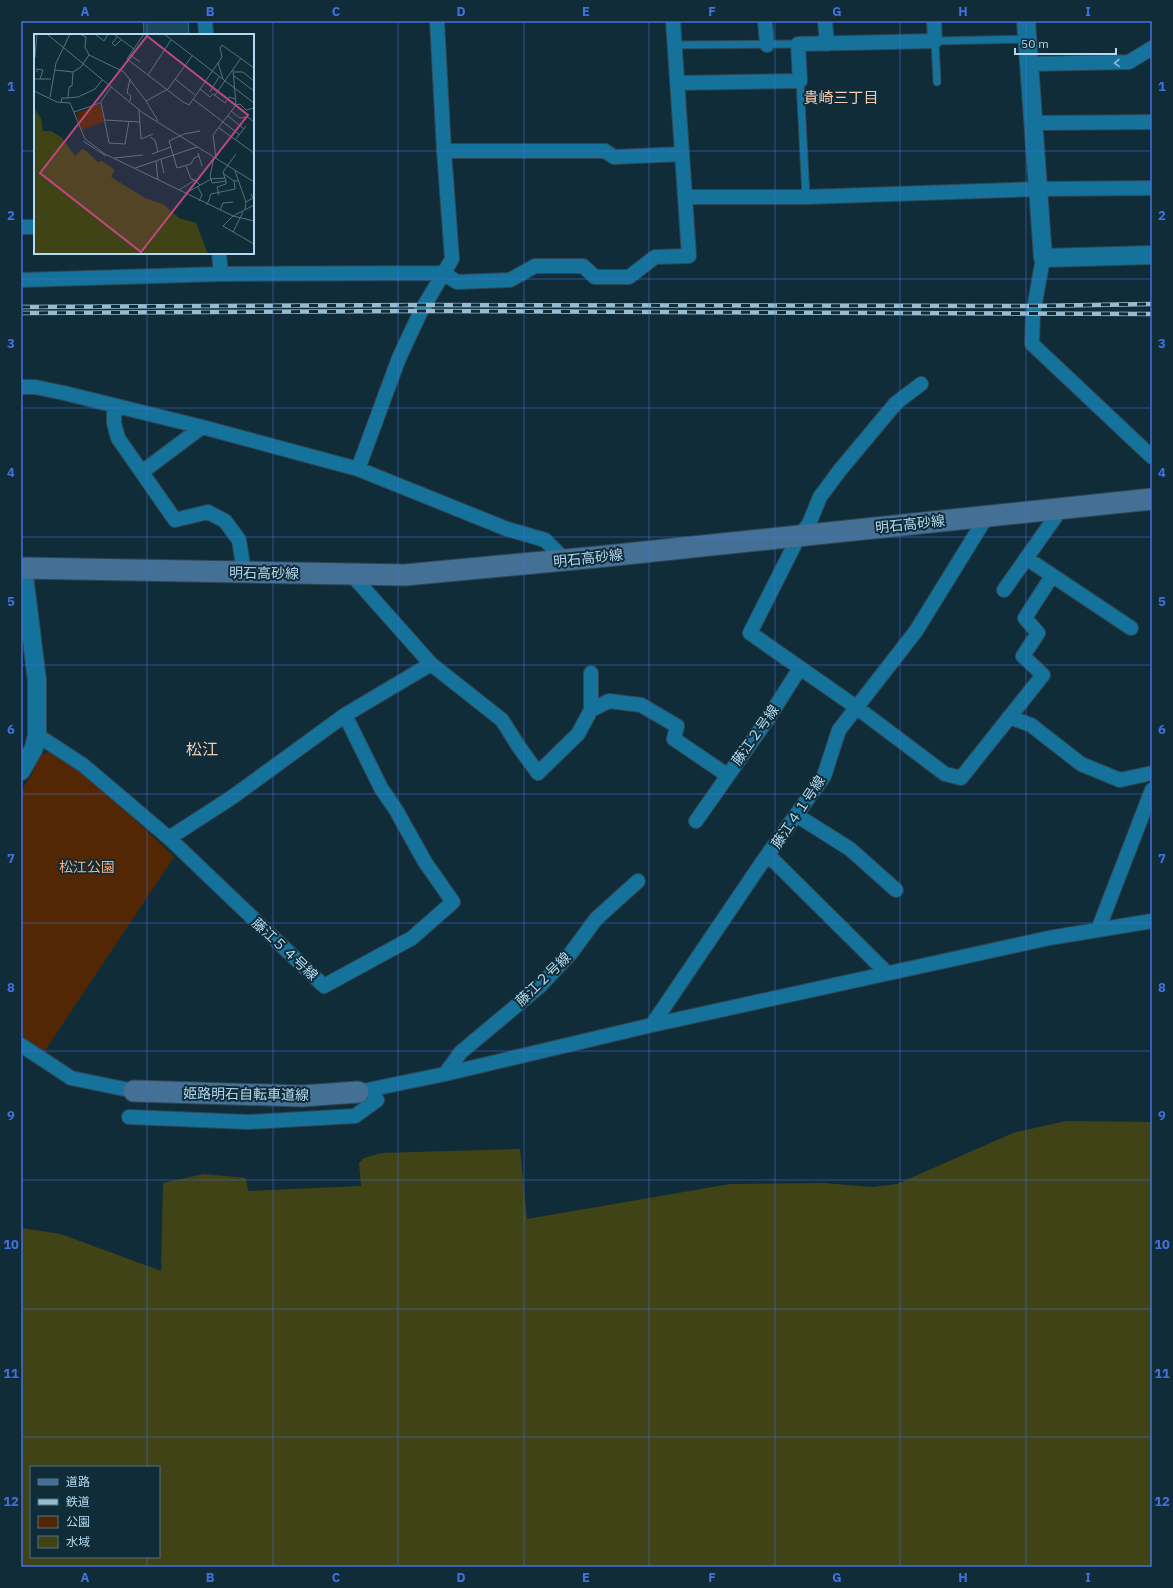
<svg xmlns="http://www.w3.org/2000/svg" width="1173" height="1588" font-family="'IBM Plex Sans','Noto Sans JP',sans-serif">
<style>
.green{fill:#532704}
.water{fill:#404316;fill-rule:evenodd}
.building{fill:#1c485e;stroke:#18749d}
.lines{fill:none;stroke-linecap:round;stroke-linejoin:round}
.service-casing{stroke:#2f4756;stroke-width:9}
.minor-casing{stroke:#2f4756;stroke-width:16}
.tertiary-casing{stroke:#2f4756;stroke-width:20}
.secondary-casing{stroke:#2f4756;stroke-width:23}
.service{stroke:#14729b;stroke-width:7}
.minor{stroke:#14729b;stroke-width:14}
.tertiary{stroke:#14729b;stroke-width:18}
.secondary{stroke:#447096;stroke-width:21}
.rail-casing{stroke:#97bcd0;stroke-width:4.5}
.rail{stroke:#112c39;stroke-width:3;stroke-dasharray:9;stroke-linecap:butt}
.oneway{stroke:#8bc0db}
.grid{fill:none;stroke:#4271de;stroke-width:1;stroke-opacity:0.55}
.labels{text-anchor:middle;stroke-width:4;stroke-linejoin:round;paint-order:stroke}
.street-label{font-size:14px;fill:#b3daf0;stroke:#112c39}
.park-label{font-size:14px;fill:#fbae7c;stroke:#112c39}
.neighbourhood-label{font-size:15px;fill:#f6ccb1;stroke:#112c39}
.quarter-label{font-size:16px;fill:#f6ccb1;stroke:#112c39}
.inset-road{fill:none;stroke:#527282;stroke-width:1}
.view{fill:#be4880;fill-opacity:0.15;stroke:#be4880;stroke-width:2}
.inset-edge{fill:none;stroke:#b3daf0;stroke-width:2}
.neatline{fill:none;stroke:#4271de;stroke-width:1.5}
.grid-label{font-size:13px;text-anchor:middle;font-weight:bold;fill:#4271de}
</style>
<rect width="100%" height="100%" fill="#112c39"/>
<path class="green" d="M 50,751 L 96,782 L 174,857 L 44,1052 L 21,1035 L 21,791 L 32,774 L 39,756 Z"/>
<path class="water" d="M 1066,1121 L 1152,1122 L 1152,1567 L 21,1567 L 21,1228 L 61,1234 L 161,1271 L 163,1183 L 204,1174 L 246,1178 L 248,1191 L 361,1186 L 359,1163 L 364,1158 L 381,1153 L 520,1149 L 527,1219 L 730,1184 L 824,1183 L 872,1187 L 897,1184 L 1013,1133 ZM 31,1467 L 159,1467 L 159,1557 L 31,1557 Z"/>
<path class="building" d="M 143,21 L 188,21 L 189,35 L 144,35 Z"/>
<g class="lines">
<defs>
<path id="service" d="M 674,45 L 798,44
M 800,81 L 806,197
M 937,82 L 935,41 L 1028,39"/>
<path id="minor" d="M 205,21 L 206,35
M 765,21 L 767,45
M 825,21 L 827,44
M 1029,64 L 1129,62 L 1152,48
M 677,83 L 800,81 L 798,44 L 935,41 L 934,21
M 1033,123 L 1152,122
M 444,151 L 605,151 L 614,157 L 682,154
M 685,197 L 806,197 L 1038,189 L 1152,188
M 21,227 L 35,227
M 219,253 L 221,274 L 443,273 L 457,282 L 510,280 L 535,266 L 583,266 L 595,277 L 629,277 L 655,257 L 689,256 L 673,21
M 1043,258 L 1033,314 L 1032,344 L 1152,457
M 21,280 L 221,274
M 921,384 L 896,403 L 840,470 L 820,497 L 809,524 L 799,536 L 750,633 L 856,707 L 945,774 L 961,778 L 1043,675 L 1023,656 L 1038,633 L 1025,618 L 1052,576
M 21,387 L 35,387 L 64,393 L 202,427 L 358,469 L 507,529 L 545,540 L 565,560
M 114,406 L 114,423 L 118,438 L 175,520 L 208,512 L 225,521 L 239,540 L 244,572
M 358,469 L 399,358 L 421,311 L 452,259 L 444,151 L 437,21
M 142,472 L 202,427
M 1026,558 L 1131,628
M 352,575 L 431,664 L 502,720 L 519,747 L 538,773 L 578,734 L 591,710 L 591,673
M 1004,590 L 1061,509
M 591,710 L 609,701 L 641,705 L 677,726 L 674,739 L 727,775
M 1009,717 L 1031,725 L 1081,764 L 1120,780 L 1152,773
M 37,735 L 83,765 L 169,838 L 324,986 L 412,938 L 453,902 L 425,862 L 396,810 L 381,788 L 345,715
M 796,815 L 850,849 L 896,890
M 696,821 L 769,717 L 800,668
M 169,838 L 231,798 L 345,715 L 431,664
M 768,855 L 887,973
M 1098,930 L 1152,790
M 652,1025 L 761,864 L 824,776 L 839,730 L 916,631 L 987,516
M 21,1045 L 71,1078 L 134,1091
M 445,1074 L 461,1052 L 540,986 L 571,953 L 596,919 L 638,881
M 358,1092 L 445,1074 L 652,1025 L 1049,938 L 1152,921
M 129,1117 L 248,1122 L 355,1116 L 377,1100"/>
<path id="tertiary" d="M 1026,21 L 1043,258 L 1152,255
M 21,771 L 34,748 L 37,735 L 37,680 L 23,568"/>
<path id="secondary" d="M 21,568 L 405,575 L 597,557 L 1152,499
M 134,1091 L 302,1096 L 358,1092"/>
</defs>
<use href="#service" class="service-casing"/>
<use href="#minor" class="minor-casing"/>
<use href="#tertiary" class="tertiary-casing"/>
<use href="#secondary" class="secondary-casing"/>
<use href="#service" class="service"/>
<use href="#minor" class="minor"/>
<use href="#tertiary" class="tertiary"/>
<use href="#secondary" class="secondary"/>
<defs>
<path id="rail" d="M 21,307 L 425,305 L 1034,306 L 1152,304
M 21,313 L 421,311 L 1152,314"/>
</defs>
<use href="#rail" class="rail-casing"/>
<use href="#rail" class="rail"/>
</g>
<defs><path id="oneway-chevron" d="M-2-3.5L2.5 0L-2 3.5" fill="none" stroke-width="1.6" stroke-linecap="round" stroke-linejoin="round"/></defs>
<use class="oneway" href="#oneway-chevron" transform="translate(1117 63) rotate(179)"/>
<path class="grid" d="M 147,21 L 147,35M 273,21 L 273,1567M 398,21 L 398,1567M 524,21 L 524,1567M 649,21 L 649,1567M 775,21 L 775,1567M 900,21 L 900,1567M 1026,21 L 1026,1567M 21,151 L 35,151M 253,151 L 1152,151M 147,253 L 147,1467M 21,279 L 1152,279M 21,408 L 1152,408M 21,537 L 1152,537M 21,665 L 1152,665M 21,794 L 1152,794M 21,923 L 1152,923M 21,1051 L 1152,1051M 21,1180 L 1152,1180M 21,1309 L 1152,1309M 21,1437 L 1152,1437M 147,1557 L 147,1567"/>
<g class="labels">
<g class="street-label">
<text transform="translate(910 524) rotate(-6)" y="5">明石高砂線</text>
<text transform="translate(588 558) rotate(-6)" y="5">明石高砂線</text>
<text transform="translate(264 573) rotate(1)" y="5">明石高砂線</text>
<text transform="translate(755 735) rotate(-55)" y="5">藤江２号線</text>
<text transform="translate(798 812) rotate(-56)" y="5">藤江４１号線</text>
<text transform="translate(285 949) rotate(43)" y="5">藤江５４号線</text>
<text transform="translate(543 979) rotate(-44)" y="5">藤江２号線</text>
<text transform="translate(246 1094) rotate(1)" y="5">姫路明石自転車道線</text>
</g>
<g class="park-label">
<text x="87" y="872">松江公園</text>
</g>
<g class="neighbourhood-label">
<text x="841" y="103">貴崎三丁目</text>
</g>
<g class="quarter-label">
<text x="202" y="755">松江</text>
</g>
</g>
<g transform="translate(34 34)">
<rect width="220" height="220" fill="#112c39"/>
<path d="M 67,70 L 70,88 L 46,96 L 43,79 Z" fill="#532704"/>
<path d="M 0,73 L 7,85 L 9,97 L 17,97 L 28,104 L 41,122 L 48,115 L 52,117 L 64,128 L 68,127 L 81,136 L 77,143 L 111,164 L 129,170 L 145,184 L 162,189 L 174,220 L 0,220 Z" fill="#404316"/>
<path class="inset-road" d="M 13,0 L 109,79 L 220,148M 61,0 L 70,7 L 74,0M 80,0 L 100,15M 110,0 L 93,25 L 114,41M 130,0 L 220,69M 83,3 L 78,9 L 81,12 L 87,6M 137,6 L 114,41 L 149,68 L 155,71 L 184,29M 55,21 L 90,38 L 112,67 L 124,87M 96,21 L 106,28M 1,23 L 3,0M 21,36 L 39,38M 3,38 L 3,35 L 9,36 L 6,45M 200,38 L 209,38 L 220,47M 200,42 L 220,57M 0,45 L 17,45M 96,45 L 93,59 L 97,62 L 96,67M 141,45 L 161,61M 189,45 L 184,29 L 188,23 L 186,14 L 188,11 L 220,34M 166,55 L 176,63 L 179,60 L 191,69 L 195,63 L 201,65M 0,57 L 23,68 L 36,69 L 51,105M 176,58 L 185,43M 181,61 L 207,24M 16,63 L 22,29 L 36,0M 34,64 L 44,63 L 61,55 L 68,46M 159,65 L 206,101M 112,67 L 134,55 L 158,22M 27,68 L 28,64 L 34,64 L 35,53 L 38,52 L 39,38 L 47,33 L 55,21 L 51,13 L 52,3 L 46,0M 67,68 L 75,109 L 91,110 L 95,87M 202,71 L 206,70 L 212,76 L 220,74M 105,76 L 107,105 L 119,100M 197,77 L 206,84 L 214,83 L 220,88M 40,78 L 66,69 L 77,53M 194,82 L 210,95M 71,86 L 106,88M 185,94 L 220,119M 116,103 L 121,106 L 124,118M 51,105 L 71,120M 201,106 L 212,92M 49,107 L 72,122M 164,119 L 168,132M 71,120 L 199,182 L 220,171M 118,120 L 137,113M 165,122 L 160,124 L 157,130 L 143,134 L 135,107 L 150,100 L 166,97M 180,123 L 176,142 L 178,149 L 192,147 L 189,138 L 202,120M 80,124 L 109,121M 182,124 L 179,101 L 202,71 L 199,36M 127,126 L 130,139M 122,127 L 124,146M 152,132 L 157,145 L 161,146M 101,134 L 163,113M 201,137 L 212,168 L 211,175M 190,140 L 200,147M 164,153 L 168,161 L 165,167M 145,156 L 161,146 L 166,151M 152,159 L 177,145 L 191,144M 185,161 L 183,153 L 192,150 L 192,147M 212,168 L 219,164 L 217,160M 173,171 L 177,160 L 201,155 L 200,147 L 204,147M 186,176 L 189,169 L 199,168M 189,192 L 220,210M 189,192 L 199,182 L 220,187M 199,198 L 209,178"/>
<path class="view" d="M 113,2 L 214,81 L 107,218 L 6,139 Z"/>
<rect width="220" height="220" class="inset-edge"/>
</g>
<rect width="1173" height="1588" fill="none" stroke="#112c39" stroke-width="44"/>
<rect x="30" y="1466" width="130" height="92" fill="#112c39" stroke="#527282"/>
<rect x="38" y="1479" width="20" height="6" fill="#447096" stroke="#527282"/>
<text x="66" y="1486" font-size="12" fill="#b3daf0">道路</text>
<rect x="38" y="1499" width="20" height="6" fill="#97bcd0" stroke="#527282"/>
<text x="66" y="1506" font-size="12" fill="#b3daf0">鉄道</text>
<rect x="38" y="1516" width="20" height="12" fill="#532704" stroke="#527282"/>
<text x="66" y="1526" font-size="12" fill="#b3daf0">公園</text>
<rect x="38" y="1536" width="20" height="12" fill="#404316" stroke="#527282"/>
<text x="66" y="1546" font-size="12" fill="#b3daf0">水域</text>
<path d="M1015 48v6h101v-6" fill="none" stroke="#b3daf0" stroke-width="2"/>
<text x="1021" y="48" font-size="12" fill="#b3daf0" stroke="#112c39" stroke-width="3" paint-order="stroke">50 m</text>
<rect x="22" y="22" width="1129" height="1544" class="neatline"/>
<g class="grid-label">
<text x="85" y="16">A</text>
<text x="210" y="16">B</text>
<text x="336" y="16">C</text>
<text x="461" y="16">D</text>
<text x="586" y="16">E</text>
<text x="712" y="16">F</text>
<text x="837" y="16">G</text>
<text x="963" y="16">H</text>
<text x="1088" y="16">I</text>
<text x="11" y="91">1</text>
<text x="1162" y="91">1</text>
<text x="11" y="220">2</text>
<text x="1162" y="220">2</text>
<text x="11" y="348">3</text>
<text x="1162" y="348">3</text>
<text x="11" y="477">4</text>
<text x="1162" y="477">4</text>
<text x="11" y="606">5</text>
<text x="1162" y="606">5</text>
<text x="11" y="734">6</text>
<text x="1162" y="734">6</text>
<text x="11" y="863">7</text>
<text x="1162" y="863">7</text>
<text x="11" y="992">8</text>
<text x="1162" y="992">8</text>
<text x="11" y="1120">9</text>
<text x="1162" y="1120">9</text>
<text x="11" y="1249">10</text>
<text x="1162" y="1249">10</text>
<text x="11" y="1378">11</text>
<text x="1162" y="1378">11</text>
<text x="11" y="1506">12</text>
<text x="1162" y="1506">12</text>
<text x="85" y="1582">A</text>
<text x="210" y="1582">B</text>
<text x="336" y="1582">C</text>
<text x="461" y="1582">D</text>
<text x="586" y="1582">E</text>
<text x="712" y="1582">F</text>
<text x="837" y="1582">G</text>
<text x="963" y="1582">H</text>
<text x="1088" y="1582">I</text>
</g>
</svg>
